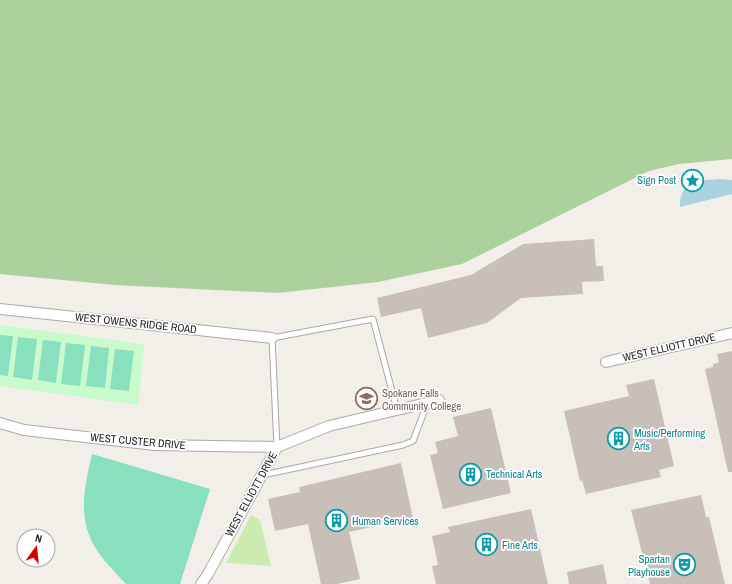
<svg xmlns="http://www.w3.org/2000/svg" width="732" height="584" font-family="'Archivo Narrow',sans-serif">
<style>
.grass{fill:#cdebb0}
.forest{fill:#add19e}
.park{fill:#c8facc}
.pitch{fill:#88e0be}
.water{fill:#aad3df}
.building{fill:#c7bfb8}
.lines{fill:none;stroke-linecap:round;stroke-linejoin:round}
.service-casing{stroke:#a9a9a9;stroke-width:7}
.minor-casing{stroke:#a9a9a9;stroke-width:12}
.service{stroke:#fff;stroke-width:5}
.minor{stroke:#fff;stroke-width:10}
.labels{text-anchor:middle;stroke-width:3.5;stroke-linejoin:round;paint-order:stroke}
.culture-label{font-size:11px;fill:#0d838f;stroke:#fff;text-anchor:start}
.street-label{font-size:11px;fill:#222;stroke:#fff}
.education-label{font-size:11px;fill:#785e54;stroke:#fff;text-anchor:start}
</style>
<rect width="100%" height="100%" fill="#f2efe9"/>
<path class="grass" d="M 251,515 L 260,520 L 271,566 L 226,563 Z"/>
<path class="forest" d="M 0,0 L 732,0 L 732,159 L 679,164 L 649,171 L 462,264 L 378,282 L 278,293 L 115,285 L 0,274 Z"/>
<path class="park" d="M 0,325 L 144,344 L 138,405 L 0,386 Z"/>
<path class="pitch" d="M 0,335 L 13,336 L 8,376 L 0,375 Z
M 18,337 L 37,339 L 32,380 L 13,377 Z
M 43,340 L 61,342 L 56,383 L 38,380 Z
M 66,343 L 85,345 L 80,386 L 61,384 Z
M 91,346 L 109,348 L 105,388 L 86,386 Z
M 115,349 L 134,351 L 129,391 L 110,389 Z
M 92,454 L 210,489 L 180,584 L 126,584 C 113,570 96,554 89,535 C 79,509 86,480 92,454 Z"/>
<path class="water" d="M 720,179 L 732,180 L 732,194 L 680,207 C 679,181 700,180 720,179 Z"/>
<path class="building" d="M 594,239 L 596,266 L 603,266 L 604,281 L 582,282 L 583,294 L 521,298 L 487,323 L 428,338 L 421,308 L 381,317 L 377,298 L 471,275 L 523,244 Z
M 732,351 L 732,472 L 728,472 L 705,369 L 713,367 L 713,364 L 719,362 L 717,354 Z
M 654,379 L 674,466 L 659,470 L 661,477 L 586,494 L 582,480 L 580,481 L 564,411 L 629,396 L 626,385 Z
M 491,408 L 511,493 L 443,509 L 430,455 L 438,453 L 435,442 L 458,436 L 453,417 Z
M 401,463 L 413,518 L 349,532 L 360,579 L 337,584 L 321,584 L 308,524 L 275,531 L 268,499 L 300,492 L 299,487 Z
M 701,495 L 706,517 L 709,517 L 725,584 L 650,584 L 631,510 Z
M 531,509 L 548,584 L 436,584 L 432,566 L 438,565 L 432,536 L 450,532 L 448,527 Z
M 603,564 L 607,584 L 569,584 L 567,572 Z"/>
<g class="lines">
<defs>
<path id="service" d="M 277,447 L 272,338 L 373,319 L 397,410
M 263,475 L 403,445 L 413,441 L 427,404"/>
<path id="minor" d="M 0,309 L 272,338
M 606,362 L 732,333
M 0,423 L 24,430 L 155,445 L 277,447
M 201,584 L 208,574 L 277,447 L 329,426 L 439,400"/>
</defs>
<use href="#service" class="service-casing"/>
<use href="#minor" class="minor-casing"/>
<use href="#service" class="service"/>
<use href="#minor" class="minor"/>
</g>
<defs>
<symbol id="sight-ring" viewBox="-11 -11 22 22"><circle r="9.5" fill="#fff" stroke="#0f9aa8" stroke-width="1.5"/><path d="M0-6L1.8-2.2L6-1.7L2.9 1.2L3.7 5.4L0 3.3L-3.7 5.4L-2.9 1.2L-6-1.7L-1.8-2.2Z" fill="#0f9aa8"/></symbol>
<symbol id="university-ring" viewBox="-11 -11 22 22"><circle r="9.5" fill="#fff" stroke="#8d6e63" stroke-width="1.5"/><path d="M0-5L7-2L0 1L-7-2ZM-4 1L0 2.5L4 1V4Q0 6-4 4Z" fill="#8d6e63"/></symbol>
<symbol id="building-ring" viewBox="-11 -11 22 22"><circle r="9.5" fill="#fff" stroke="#0f9aa8" stroke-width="1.5"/><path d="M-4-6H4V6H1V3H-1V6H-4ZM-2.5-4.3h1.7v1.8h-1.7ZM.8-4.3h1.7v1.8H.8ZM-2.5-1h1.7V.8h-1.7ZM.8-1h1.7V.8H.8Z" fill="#0f9aa8"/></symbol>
<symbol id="theatre-ring" viewBox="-11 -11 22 22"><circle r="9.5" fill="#fff" stroke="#0f9aa8" stroke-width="1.5"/><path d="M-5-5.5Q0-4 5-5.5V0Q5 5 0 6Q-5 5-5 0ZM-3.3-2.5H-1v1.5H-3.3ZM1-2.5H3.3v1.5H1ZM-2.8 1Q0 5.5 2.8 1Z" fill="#0f9aa8"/></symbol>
</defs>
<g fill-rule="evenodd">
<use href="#sight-ring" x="680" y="168" width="25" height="25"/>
<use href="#university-ring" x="354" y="386" width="25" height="25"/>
<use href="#building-ring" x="606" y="426" width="25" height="25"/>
<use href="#building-ring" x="458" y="462" width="25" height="25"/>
<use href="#building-ring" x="324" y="508" width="25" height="25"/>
<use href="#building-ring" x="474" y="532" width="25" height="25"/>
<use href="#theatre-ring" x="672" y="552" width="25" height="25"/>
</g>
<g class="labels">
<g class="culture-label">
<text x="676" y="184" text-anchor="end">Sign Post</text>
<text x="634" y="437">Music/Performing<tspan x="634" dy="13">Arts</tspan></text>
<text x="486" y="478">Technical Arts</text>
<text x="352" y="525">Human Services</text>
<text x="502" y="549">Fine Arts</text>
<text x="670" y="563" text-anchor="end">Spartan<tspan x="670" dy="13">Playhouse</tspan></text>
</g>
<g class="street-label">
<text transform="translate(136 323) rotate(6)" y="4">WEST OWENS RIDGE ROAD</text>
<text transform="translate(669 347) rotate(-13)" y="4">WEST ELLIOTT DRIVE</text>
<text transform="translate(138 441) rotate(5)" y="4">WEST CUSTER DRIVE</text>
<text transform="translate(251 494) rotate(-61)" y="4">WEST ELLIOTT DRIVE</text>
</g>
<g class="education-label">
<text x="382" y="397">Spokane Falls<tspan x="382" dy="13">Community College</tspan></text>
</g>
</g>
<g transform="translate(36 548) rotate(15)"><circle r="19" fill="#ffffff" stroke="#a7a7a7"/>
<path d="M0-3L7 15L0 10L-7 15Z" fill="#d40000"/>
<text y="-6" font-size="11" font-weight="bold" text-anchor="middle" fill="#222222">N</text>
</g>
</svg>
